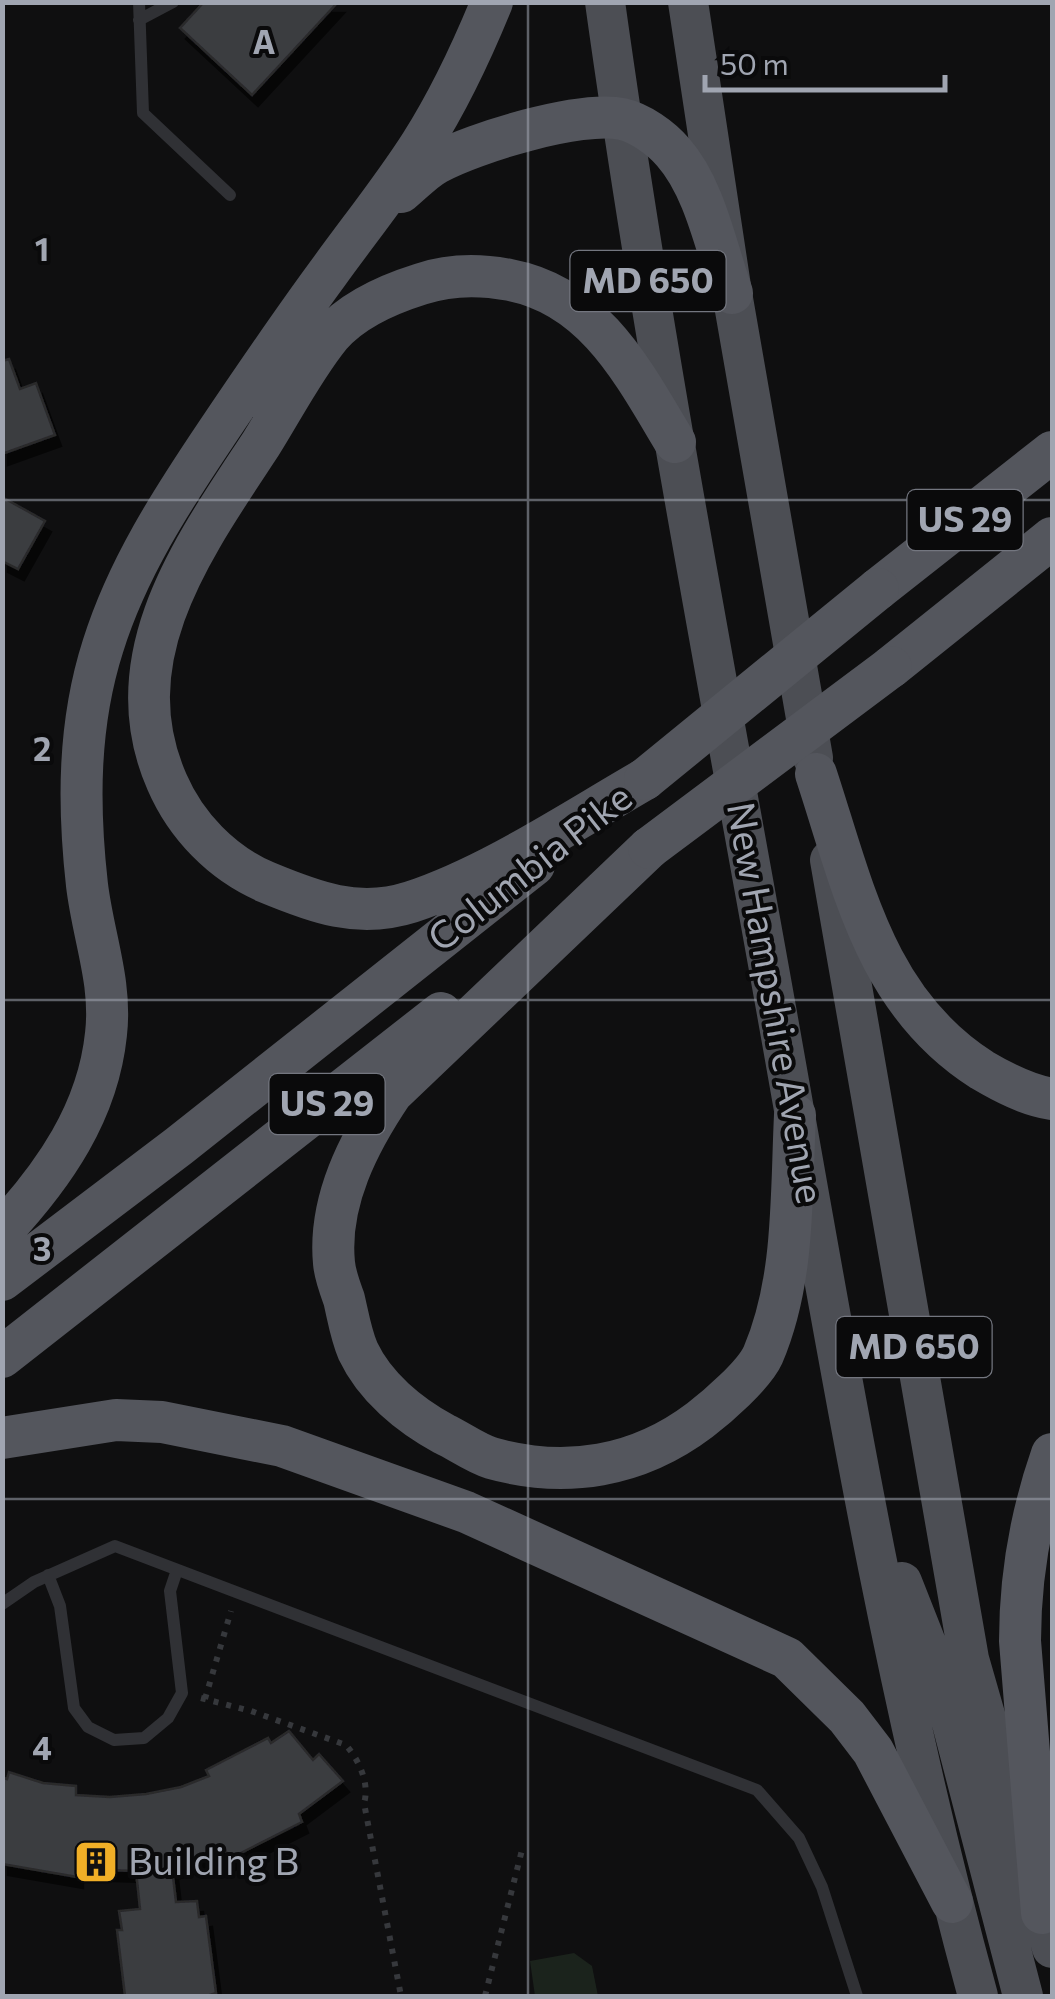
<svg xmlns="http://www.w3.org/2000/svg" width="1055" height="1999" font-family="Commissioner,sans-serif">
<style>
.green{fill:#1b231c}
.building{fill:#3b3c40;stroke:#29292c;stroke-width:2.5;filter:url(#shadow)}
.lines{fill:none;stroke-linecap:round;stroke-linejoin:round}
.path{stroke:#36383c;stroke-width:6;stroke-dasharray:5 8;stroke-linecap:butt}
.service{stroke:#303135;stroke-width:12}
.primary{stroke:#4c4e54;stroke-width:40}
.trunk{stroke:#54565d;stroke-width:42}
.trunk-bridge{stroke:#54565d;stroke-width:42}
.grid{fill:none;stroke:#a0a5b1;stroke-width:2.5;stroke-opacity:0.55}
.labels{text-anchor:middle;stroke-width:8;stroke-linejoin:round;paint-order:stroke}
.shield{fill:#0a0a0b;stroke:#73767f;stroke-width:2.5}
.shield-label{font-size:35px;font-weight:bold;fill:#a0a5b1}
.street-label{font-size:38px;fill:#a0a5b1;stroke:#0a0a0b}
.poi-label{font-size:38px;fill:#a0a5b1;stroke:#0a0a0b;text-anchor:start}
.grid-label{font-size:32px;text-anchor:middle;font-weight:bold;fill:#a0a5b1;stroke:#0a0a0b;stroke-width:8;stroke-linejoin:round;paint-order:stroke}
</style>
<defs>
<filter id="shadow"><feDropShadow dx="6" dy="11" stdDeviation="0" flood-color="#0009"/></filter>
</defs>
<rect width="100%" height="100%" fill="#0f0f10"/>
<path class="green" d="M 574,1953 L 592,1966 L 598,1996 L 535,1996 L 530,1961 Z"/>
<path class="building" d="M 204,2 L 338,2 L 252,95 L 180,28 Z
M 9,359 L 20,389 L 36,383 L 55,435 L 2,454 L 2,361 Z
M 2,497 L 45,521 L 18,569 L 2,561 Z
M 289,1731 L 313,1760 L 319,1754 L 343,1781 L 299,1814 L 302,1822 L 229,1859 L 225,1849 L 172,1868 L 176,1902 L 197,1901 L 199,1917 L 206,1916 L 216,1993 L 207,1996 L 125,1996 L 117,1930 L 122,1930 L 119,1911 L 140,1909 L 136,1871 L 77,1869 L 77,1877 L 2,1864 L 2,1777 L 7,1779 L 9,1772 L 43,1783 L 76,1786 L 76,1795 L 110,1797 L 146,1794 L 181,1787 L 209,1776 L 206,1770 L 268,1738 L 271,1743 Z"/>
<g class="lines">
<path class="path" d="M 201,1698 L 251,1711 L 346,1745 C 359,1760 370,1784 364,1803 L 401,1996
M 205,1699 L 231,1611
M 485,1996 L 523,1846"/>
<path class="service" d="M 139,2 L 143,113 L 230,195
M 139,20 L 173,2
M 48,1575 L 60,1606 L 74,1708 L 88,1727 L 114,1740 L 144,1738 L 168,1718 L 182,1693 L 170,1591 L 177,1570
M 2,1604 L 34,1582 L 115,1546 L 757,1790 L 799,1838 L 822,1887 L 857,1996"/>
<path class="primary" d="M 605,2 C 652,339 716,673 776,1008 C 835,1339 889,1672 978,1996
M 688,2 L 732,293 L 813,758
M 830,860 L 969,1659 L 1052,1948
M 902,1582 L 941,1681 L 1023,1996"/>
<path class="trunk" d="M 401,192 C 412,183 424,170 437,163 C 473,143 581,110 622,119 C 640,123 661,138 673,152 C 705,188 716,248 732,293
M 878,589 L 1052,452
M 891,667 L 1052,538
M 816,774 C 853,886 875,1002 982,1070 C 1004,1083 1027,1095 1052,1099
M 645,779 C 572,821 490,876 411,902 C 358,919 314,902 266,882 C 222,863 186,826 167,782 C 112,657 194,546 261,444 C 283,409 304,368 330,336 C 353,309 389,294 421,284 C 451,274 479,274 510,280 C 595,296 634,374 675,442
M 649,848 L 392,1093 C 359,1142 328,1201 334,1263 C 335,1275 340,1288 344,1299 C 348,1316 351,1335 358,1351 C 375,1387 409,1415 444,1434 C 459,1441 475,1453 491,1458 C 566,1479 638,1467 700,1420 C 717,1407 754,1375 763,1355 C 795,1280 791,1196 795,1115
M 2,1231 C 54,1175 98,1112 106,1034 C 112,982 93,936 87,885 C 78,805 78,724 103,646 C 127,569 171,501 216,434 C 253,379 289,326 328,273 C 359,230 393,188 421,144 C 449,100 472,51 492,2
M 2,1280 L 179,1146 L 534,865
M 2,1357 L 441,1013
M 2,1438 L 116,1420 L 162,1422 L 282,1446 L 466,1512 L 787,1658 L 847,1717 L 873,1751 L 952,1902
M 1042,1913 L 1020,1641 C 1020,1578 1031,1514 1052,1454"/>
<path class="trunk-bridge" d="M 645,779 L 878,589
M 649,848 L 891,667"/>
</g>
<path class="grid" d="M 528,2 L 528,1996M 2,500 L 1052,500M 2,1000 L 1052,1000M 2,1499 L 1052,1499"/>
<defs>
<symbol id="building-square" viewBox="-11 -11 22 22"><rect x="-9" y="-9" width="18" height="18" rx="4" fill="#f0af27" stroke="#0a0a0b"/><path d="M-4-6H4V6H1V3H-1V6H-4ZM-2.5-4.3h1.7v1.8h-1.7ZM.8-4.3h1.7v1.8H.8ZM-2.5-1h1.7V.8h-1.7ZM.8-1h1.7V.8H.8Z" fill="#111"/></symbol>
</defs>
<g fill-rule="evenodd">
<use href="#building-square" x="71" y="1837" width="50" height="50"/>
</g>
<g class="labels">
<g class="shield">
<rect x="570.5" y="251" width="155" height="60" rx="8"/>
<rect x="907.5" y="490" width="115" height="60" rx="8"/>
<rect x="269.5" y="1074" width="115" height="60" rx="8"/>
<rect x="836.5" y="1317" width="155" height="60" rx="8"/>
</g>
<g class="shield-label">
<text x="648" y="293">MD 650</text>
<text x="965" y="532">US 29</text>
<text x="327" y="1116">US 29</text>
<text x="914" y="1359">MD 650</text>
</g>
<g class="street-label">
<text transform="translate(530 868) rotate(-38)" y="13">Columbia Pike</text>
<text transform="translate(775 1003) rotate(80)" y="13">New Hampshire Avenue</text>
</g>
<g class="poi-label">
<text x="128" y="1875">Building B</text>
</g>
</g>
<g class="grid-label">
<text x="264" y="54">A</text>
<text x="42" y="261">1</text>
<text x="42" y="761">2</text>
<text x="42" y="1261">3</text>
<text x="42" y="1760">4</text>
</g>
<rect width="1055" height="1999" fill="none" stroke="#a0a5b1" stroke-width="10"/>
<path d="M705 75v15h240v-15" fill="none" stroke="#a0a5b1" stroke-width="5"/>
<text x="720" y="75" font-size="30" fill="#a0a5b1" stroke="#0a0a0b" stroke-width="8" paint-order="stroke">50 m</text>
</svg>
